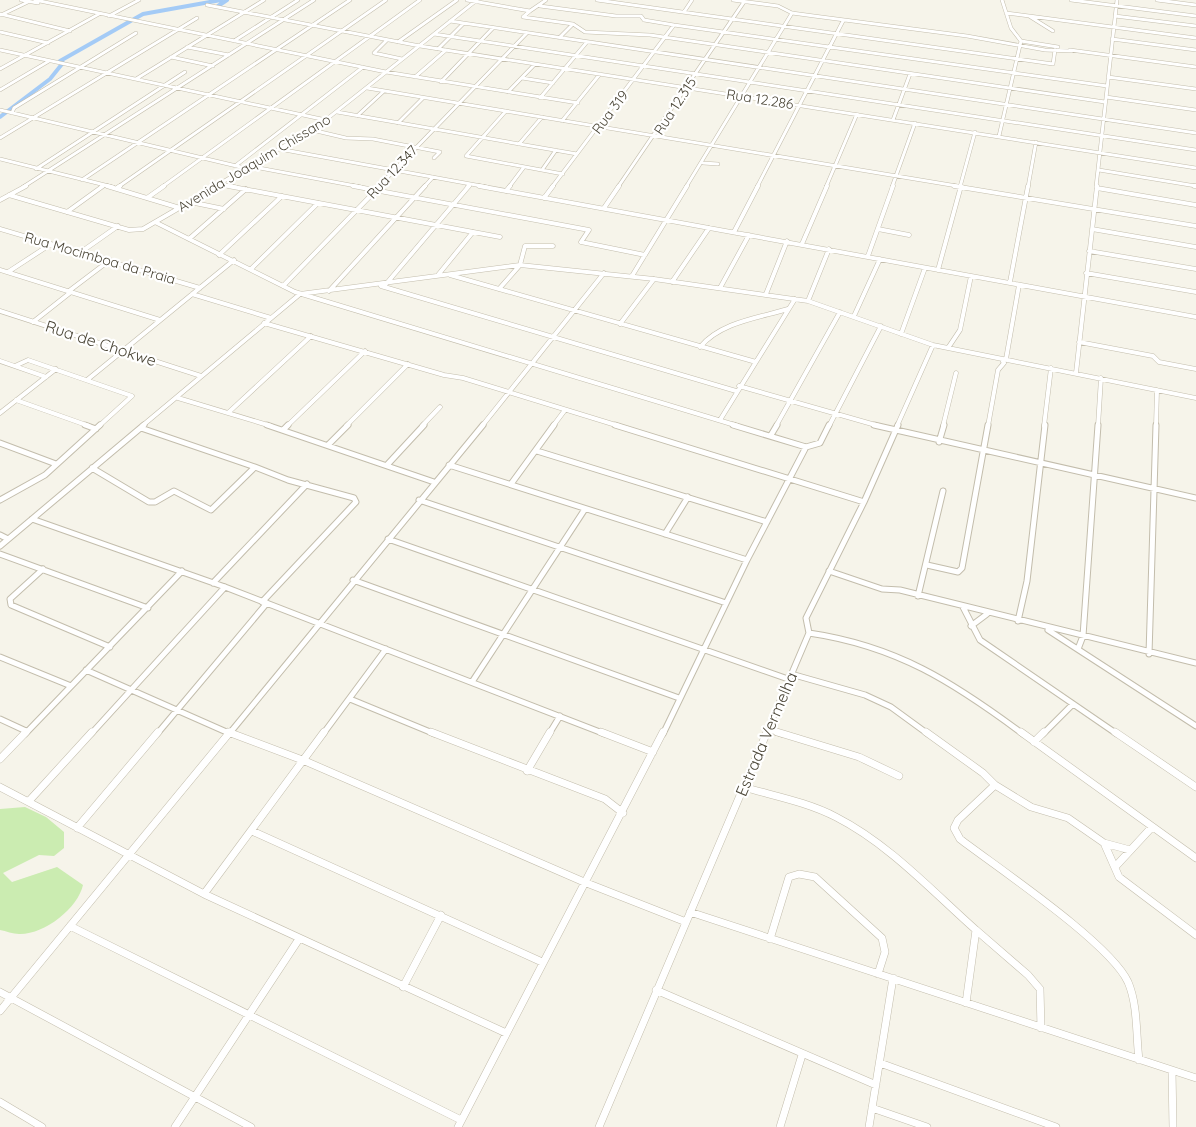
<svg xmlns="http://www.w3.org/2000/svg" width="1196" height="1127" font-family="Quicksand,sans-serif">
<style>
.green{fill:#cbecb1}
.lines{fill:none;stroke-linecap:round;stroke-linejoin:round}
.canal{stroke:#a4cbf6;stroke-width:4}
.minor-far3-casing{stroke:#c3bdac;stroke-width:4}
.minor-far2-casing{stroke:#c3bdac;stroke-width:5}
.minor-far1-casing{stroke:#c3bdac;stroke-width:7}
.minor-casing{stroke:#c3bdac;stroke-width:8}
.minor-far3{stroke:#fff;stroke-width:3}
.minor-far2{stroke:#fff;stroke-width:4}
.minor-far1{stroke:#fff;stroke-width:5}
.minor{stroke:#fff;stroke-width:7}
.labels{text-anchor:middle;stroke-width:4.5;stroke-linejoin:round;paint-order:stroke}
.far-street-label{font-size:14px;fill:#4b4637;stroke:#fff}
.street-label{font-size:16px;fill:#4b4637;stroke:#fff}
</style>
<rect width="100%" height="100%" fill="#f6f4ea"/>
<path class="green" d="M 25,807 L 46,817 L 64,832 L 64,848 L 54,856 L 39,855 L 3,873 L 12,882 L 57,867 L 83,885 C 78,908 44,935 19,934 C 13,934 6,931 0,930 L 0,809 Z"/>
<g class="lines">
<path class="canal" d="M 218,6 L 227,0
M 63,63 L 60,61 L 143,14 L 221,0
M 0,117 L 50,79 L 62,64"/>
<defs>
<path id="minor-far3" d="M 21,0 L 38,3
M 35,0 L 386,72 L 578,103
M 467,0 L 530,11 L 546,0
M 597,0 L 1053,64 L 1055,50
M 733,0 L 778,6 L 792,13 L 814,16 L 967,36 L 1045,50 L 1072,51
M 1071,0 L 1196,16
M 1157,0 L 1196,5
M 207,5 L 420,46 L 1196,168
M 540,6 L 616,16 L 641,16 L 644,20 L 674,25 L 1107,86
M 530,11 L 523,17 L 573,24 L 585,32 L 650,35 L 1105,102
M 684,12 L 692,0
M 1006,13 L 1196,38
M 0,14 L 70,31
M 1,15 L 28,2
M 109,16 L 139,0
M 1029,16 L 1053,31
M 1115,16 L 1196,26
M 450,21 L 1196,133
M 0,32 L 48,43
M 434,34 L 1196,150
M 559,38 L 573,24
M 1112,39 L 1196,50
M 387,40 L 374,53 L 402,59
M 234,41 L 298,0
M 1021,41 L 1058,47
M 398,42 L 457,0
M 187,47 L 229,55
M 438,49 L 463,24
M 0,50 L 326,120
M 1070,50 L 1196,67
M 171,57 L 213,66
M 0,69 L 99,14
M 415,77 L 446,50
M 1108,77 L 1196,89
M 522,78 L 553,83
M 136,79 L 264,0
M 441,82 L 493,28
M 367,88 L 963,187
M 0,90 L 49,61
M 508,92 L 535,64
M 1106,97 L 1196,110
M 540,98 L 587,42
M 0,110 L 245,168
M 506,111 L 466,156 L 563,174
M 337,112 L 577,154
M 12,113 L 14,108 L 136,33
M 357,116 L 384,91
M 893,120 L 910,74
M 562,121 L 600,74
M 398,123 L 423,98
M 312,130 L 346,138 L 373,139 L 440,152 L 434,158
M 999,136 L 1021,41 L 1011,28 L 1002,0
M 0,138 L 197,18
M 519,144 L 542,117
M 279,149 L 487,187
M 0,159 L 113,187
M 703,163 L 718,164
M 235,166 L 363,67
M 249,166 L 361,187
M 36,169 L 185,72
M 542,170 L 556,150
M 1099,170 L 1196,186
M 82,180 L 350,0
M 219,184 L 236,187
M 23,187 L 314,0
M 101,187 L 104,185
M 118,187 L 386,0
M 162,187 L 420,0
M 214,187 L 318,126 L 477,0
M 378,187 L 527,33
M 424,187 L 433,177
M 467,187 L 470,184
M 509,187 L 524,167
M 552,187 L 674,25
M 618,187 L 744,2
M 686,187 L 792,13
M 757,187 L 843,21
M 826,187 L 857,114
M 892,187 L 915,123
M 960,187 L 975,132
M 1028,187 L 1036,142
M 1096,187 L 1117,0"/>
<path id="minor-far2" d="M 107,186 L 180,208
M 228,186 L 500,237
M 353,186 L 589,230 L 581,242 L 645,255
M 479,186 L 1196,317
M 954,186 L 1196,226
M 1194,186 L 1196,186
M 117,188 L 120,186
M 1097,188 L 1196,205
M 506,191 L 510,186
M 9,195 L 129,230 L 143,229 L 217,186
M 147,198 L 164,186
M 544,198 L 553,186
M 0,200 L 26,186
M 190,202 L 224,209
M 604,208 L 619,186
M 67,212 L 103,186
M 155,222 L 295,292 L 738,426
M 0,229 L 200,288
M 878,229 L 909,235
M 1092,229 L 1196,247
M 734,232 L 758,186
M 189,239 L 246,189
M 802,244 L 827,186
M 1089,251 L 1196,269
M 81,252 L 118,226
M 219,255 L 282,196
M 868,256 L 893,186
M 251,269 L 318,203
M 0,270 L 160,320
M 938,270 L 961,186
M 8,272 L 51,244
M 1086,273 L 1196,292
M 438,275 L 473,232
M 450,275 L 756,362
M 632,276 L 687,186
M 672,282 L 709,228
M 1010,282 L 1028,186
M 386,284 L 469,186
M 283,286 L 380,186
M 381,286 L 736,391
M 720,288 L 749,235
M 499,289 L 520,265 L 525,246 L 553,246
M 69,291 L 110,260
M 329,291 L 425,186
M 192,294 L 271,318
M 766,294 L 787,241
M 808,301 L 829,249
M 0,311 L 201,376
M 854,316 L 880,259
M 33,322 L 71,292
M 264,323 L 444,375 L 463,378 L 619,426
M 620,324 L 654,279
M 901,334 L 925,268
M 1079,342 L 1153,356 L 1159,362 L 1196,369
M 700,347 C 721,322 758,318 788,309
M 948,348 L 960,330 L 971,276
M 1006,359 L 1019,285
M 0,361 L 46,377
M 15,366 L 28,360 L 132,396 L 99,426
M 1076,373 L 1097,186
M 87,380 L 234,260
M 739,386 L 879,426
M 178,398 L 271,426
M 16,400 L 89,426
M 229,412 L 311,336
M 0,413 L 56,369
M 720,420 L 795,299
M 142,426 L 300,294 L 520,265 L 654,279 L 808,301 L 933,345 L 1196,398
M 287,426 L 365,351
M 346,426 L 408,364
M 422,426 L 440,407
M 482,426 L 604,273
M 553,426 L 565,410
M 776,426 L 840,312
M 829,426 L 881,326
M 897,426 L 933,345
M 943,426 L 956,373
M 988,426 L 998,370 L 1004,363 L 1002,360
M 1044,426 L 1051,368
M 1098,426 L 1101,378
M 1156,426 L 1157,390"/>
<path id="minor-far1" d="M 85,425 L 96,429
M 267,425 L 434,482
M 615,425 L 864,502
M 733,425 L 806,447 L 820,443 L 829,425
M 874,425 L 1196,498
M 283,430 L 288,425
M 771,435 L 777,425
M 939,442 L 944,425
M 0,443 L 56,464
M 328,445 L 348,425
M 537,451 L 767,522
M 387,465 L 424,425
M 449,465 L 747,560
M 255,467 L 288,480 L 354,498 L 356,502 L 262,602
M 92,468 L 149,502 L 155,502 L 174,491 L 211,510 L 255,467 L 141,428
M 511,484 L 554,425
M 0,500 L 45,475 L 100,425
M 419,500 L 726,603
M 32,519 L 225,587 L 605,734
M 665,534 L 688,497
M 0,535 L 8,539
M 388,539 L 788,679
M 0,546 L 144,425
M 0,554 L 148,608
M 927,565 L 958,572 L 962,568 L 988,425
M 43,569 L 10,599 L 11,605 L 110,647
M 829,571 L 882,589 L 900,590 L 1196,663
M 353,580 L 679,698
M 213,583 L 307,484
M 918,596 L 943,491
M 963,607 L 980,640 L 1117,734
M 1018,621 L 1027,581 L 1045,425
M 971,626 L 987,614
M 1048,630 L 1196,726
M 809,633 C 897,646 953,682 1023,734
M 1078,649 L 1083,636 L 1098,425
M 1149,654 L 1156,425
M 0,657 L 71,686
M 86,670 L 231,734
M 791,674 L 865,695 L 891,707 L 928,734
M 472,682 L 585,509
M 350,699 L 435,734
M 0,719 L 26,731
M 767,729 L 782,734
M 25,734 L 182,571
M 91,734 L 225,587
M 157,734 L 267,603
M 229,734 L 483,425
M 323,734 L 386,649
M 549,734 L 560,716
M 663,734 L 747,560 L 806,447
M 766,734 L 809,633 L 806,618 L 864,502 L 898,425
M 1043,734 L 1073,704"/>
<path id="minor" d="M 228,732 L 305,761 L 584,882 L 686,922
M 431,732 L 605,799 L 623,813
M 601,732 L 653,752
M 777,732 L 859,757 L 899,776
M 926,732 L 983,773 L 995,785 L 1031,807 L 1068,818 L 1104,843 L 1119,877 L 1196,935
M 1021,732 L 1196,858
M 1115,732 L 1196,787
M 1034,742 L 1044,732
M 0,759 L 26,732
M 527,771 L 550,732
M 995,785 L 958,820 L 954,828 L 960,839 C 998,868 1110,943 1128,982 C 1138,1005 1136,1036 1139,1060
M 0,787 L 204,894 L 506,1033
M 743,787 C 774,796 807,802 836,817 C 889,844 932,891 976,930 L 966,1003
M 29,801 L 92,732
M 77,828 L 158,732
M 252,831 L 542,962
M 1104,843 L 1130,850
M 1115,867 L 1152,827
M 204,894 L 324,732
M 690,912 L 1196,1078
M 70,926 L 461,1120
M 976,930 L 1028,975 L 1040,989 L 1041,1028
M 770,939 L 789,877 L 799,874 L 815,877 L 882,938 L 885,952 L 878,974
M 403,987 L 441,915
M 656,990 L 876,1085
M 0,992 L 251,1127
M 0,1011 L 230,732
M 880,1063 L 1056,1127
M 1172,1071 L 1173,1127
M 0,1102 L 42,1127
M 872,1108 L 927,1127
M 175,1127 L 299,939
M 458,1127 L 663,732
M 599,1127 L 767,732
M 780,1127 L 802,1055
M 869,1127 L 893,978"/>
</defs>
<use href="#minor-far3" class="minor-far3-casing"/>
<use href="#minor-far2" class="minor-far2-casing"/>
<use href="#minor-far1" class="minor-far1-casing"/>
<use href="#minor" class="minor-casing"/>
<use href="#minor-far3" class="minor-far3"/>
<use href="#minor-far2" class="minor-far2"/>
<use href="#minor-far1" class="minor-far1"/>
<use href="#minor" class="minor"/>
</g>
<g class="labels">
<g class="far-street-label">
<text transform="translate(760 99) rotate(9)" y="5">Rua 12.286</text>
<text transform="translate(675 106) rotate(-57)" y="5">Rua 12.315</text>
<text transform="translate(610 112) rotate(-53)" y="5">Rua 319</text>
<text transform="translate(254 163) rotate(-31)" y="5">Avenida Joaquim Chissano</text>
<text transform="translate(392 172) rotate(-47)" y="5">Rua 12.347</text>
<text transform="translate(100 258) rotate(16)" y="5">Rua Mocimboa da Praia</text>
</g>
<g class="street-label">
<text transform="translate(101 343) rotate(18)" y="6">Rua de Chokwe</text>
<text transform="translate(766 734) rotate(-67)" y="6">Estrada Vermelha</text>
</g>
</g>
</svg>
